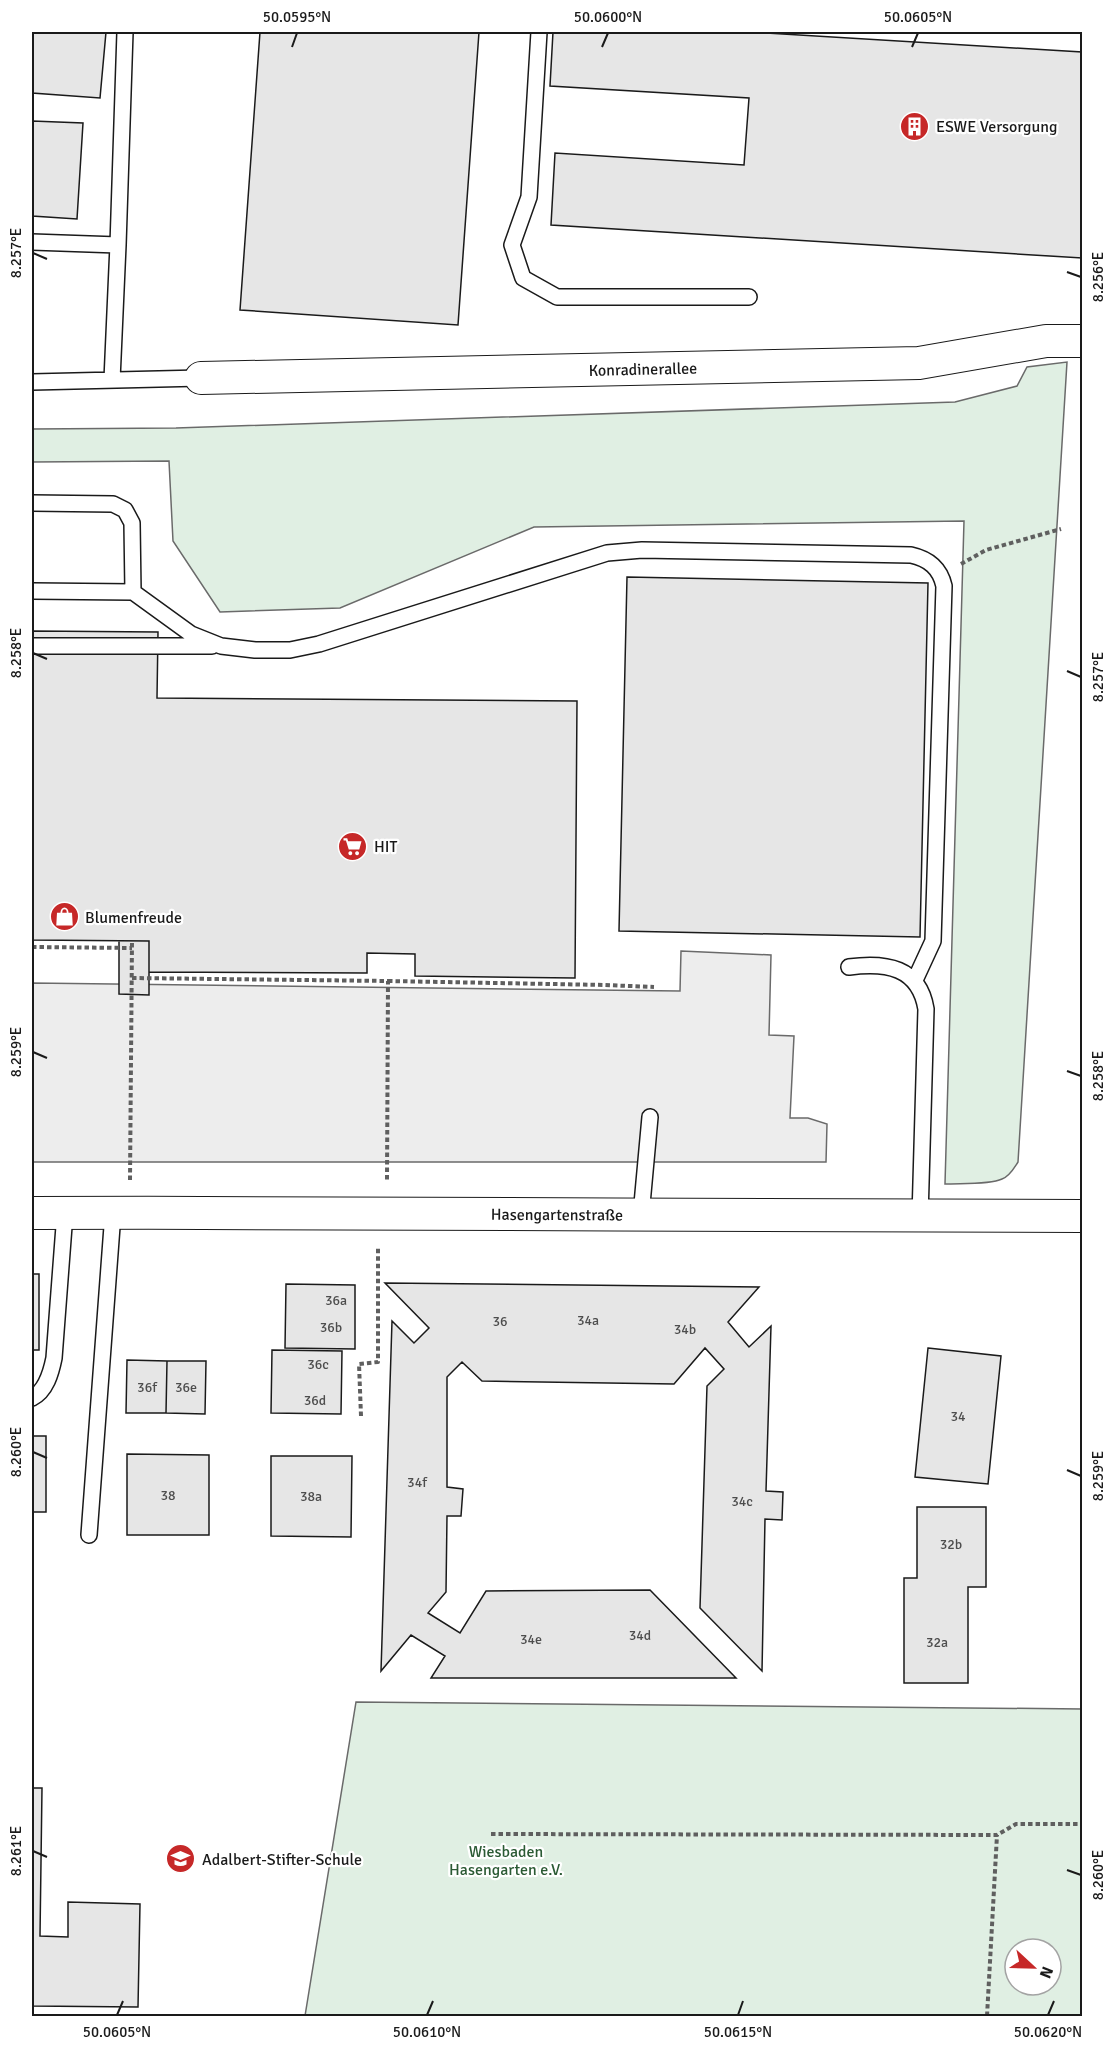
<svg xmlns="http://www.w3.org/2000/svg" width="1114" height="2048" font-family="Signika,sans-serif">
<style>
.green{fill:#e0efe3;stroke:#6a6a6a;stroke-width:1.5;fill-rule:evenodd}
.parking{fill:#ededed;stroke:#6a6a6a;stroke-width:1.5}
.building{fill:#e6e6e6;stroke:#1a1a1a;stroke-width:1.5}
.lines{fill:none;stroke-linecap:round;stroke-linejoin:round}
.service-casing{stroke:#1a1a1a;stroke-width:18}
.minor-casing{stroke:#1a1a1a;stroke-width:34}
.path{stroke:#5f5f5f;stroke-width:4;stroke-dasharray:4.5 3;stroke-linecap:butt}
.service{stroke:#fff;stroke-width:15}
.minor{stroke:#fff;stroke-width:32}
.ticks{fill:none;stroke:#1a1a1a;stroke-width:2}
.labels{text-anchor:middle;stroke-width:4.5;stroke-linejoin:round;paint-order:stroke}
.number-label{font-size:14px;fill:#4d4d4d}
.poi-label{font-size:16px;fill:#1a1a1a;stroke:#fff;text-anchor:start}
.street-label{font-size:16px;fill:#1a1a1a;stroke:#fff}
.park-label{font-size:16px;fill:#2b5a34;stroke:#fff}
.neatline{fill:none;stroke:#1a1a1a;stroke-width:2}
.ticks-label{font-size:15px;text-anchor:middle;fill:#1a1a1a}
</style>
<rect width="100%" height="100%" fill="#fff"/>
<path class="green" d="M 1067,362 L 1018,1162 C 1014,1168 1010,1176 1002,1179 C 989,1185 960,1183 945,1184 L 964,521 L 534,527 L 340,608 L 220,612 L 173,541 L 169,461 L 32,462 L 32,429 L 176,428 L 955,402 L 1017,386 L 1027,367 Z
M 356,1702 L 1082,1709 L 1082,2016 L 305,2016 ZM 1015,1949 L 1051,1949 L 1051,1985 L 1015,1985 Z"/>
<path class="parking" d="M 681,951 L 771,955 L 769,1035 L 794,1036 L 790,1118 L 808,1118 L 827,1124 L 826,1162 L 32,1162 L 32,983 L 680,991 Z"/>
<path class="building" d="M 32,32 L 106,32 L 100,98 L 32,93 Z
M 260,32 L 479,32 L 458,325 L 240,310 Z
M 553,32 L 749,32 L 1082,52 L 1082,258 L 551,225 L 555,153 L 744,165 L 749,98 L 550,86 Z
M 32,121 L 83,123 L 77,219 L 32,216 Z
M 627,577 L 928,583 L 920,937 L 619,931 Z
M 32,631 L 158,632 L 157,698 L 577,701 L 575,978 L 415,976 L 415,954 L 367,953 L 367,973 L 149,972 L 149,941 L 32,940 Z
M 119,941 L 149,941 L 149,995 L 119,994 Z
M 32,1274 L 39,1274 L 39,1350 L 32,1350 Z
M 385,1283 L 759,1287 L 728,1322 L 749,1347 L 771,1326 L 766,1491 L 783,1492 L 782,1520 L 765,1519 L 762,1671 L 700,1608 L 707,1386 L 724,1369 L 705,1348 L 674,1384 L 482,1381 L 462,1362 L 447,1377 L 447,1487 L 463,1489 L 461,1516 L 447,1516 L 446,1592 L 428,1613 L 460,1633 L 486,1591 L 650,1590 L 736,1678 L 431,1678 L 445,1656 L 411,1635 L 381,1671 L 392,1321 L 414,1343 L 429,1328 Z
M 286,1284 L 355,1285 L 355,1349 L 285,1348 Z
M 928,1348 L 1001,1356 L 988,1484 L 915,1477 Z
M 272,1350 L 342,1351 L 341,1414 L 271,1413 Z
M 127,1360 L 167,1361 L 166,1413 L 126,1413 Z
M 167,1361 L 206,1361 L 205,1414 L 166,1413 Z
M 32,1436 L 46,1436 L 46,1512 L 32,1512 Z
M 127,1454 L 209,1455 L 209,1535 L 127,1535 Z
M 271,1456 L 352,1456 L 351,1537 L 271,1536 Z
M 917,1507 L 986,1507 L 986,1587 L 968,1587 L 968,1683 L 904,1683 L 904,1578 L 917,1578 Z
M 32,1788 L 42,1788 L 40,1936 L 68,1937 L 68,1902 L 140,1904 L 138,2007 L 32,2006 Z"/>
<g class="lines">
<defs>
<path id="service" d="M 539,32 L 529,197 L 512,245 L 523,278 L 557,297 L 749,297
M 32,242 L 118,245 L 125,32
M 112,380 L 118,245
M 32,382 L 201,378
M 32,503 L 113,504 L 125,510 L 132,523 L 133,592
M 32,591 L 133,592 L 191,634 L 221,646 L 255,650 L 290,650 L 319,644 L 607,553 L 642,550 L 911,555 C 929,559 940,568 944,586 L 933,941 L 915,980
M 32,646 L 212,646
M 849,967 C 886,962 919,967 926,1009 L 920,1217
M 641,1215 L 650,1117
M 32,1398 C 46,1391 51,1373 54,1358 L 65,1213
M 89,1535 L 113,1213"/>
<g id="minor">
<path id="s1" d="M 201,378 L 919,363 L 1046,341 L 1082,341"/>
<path id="s2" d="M 32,1213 C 382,1212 732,1216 1082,1216"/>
</g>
</defs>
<use href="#service" class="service-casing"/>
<use href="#minor" class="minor-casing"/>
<path class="path" d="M 961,564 L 986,550 L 1061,529
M 32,947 L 132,948
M 132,978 L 388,981 L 387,1180
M 388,981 L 605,985 L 654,987
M 130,1180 L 132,941
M 361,1416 L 359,1364 L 378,1362 L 378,1247
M 491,1834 L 997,1835 L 1016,1824 L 1082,1824
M 987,2016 L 997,1835"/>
<use href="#service" class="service"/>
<use href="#minor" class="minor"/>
</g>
<path class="ticks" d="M 292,47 L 297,33M 602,47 L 608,33M 912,47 L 918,33M 33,253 L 47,259M 1067,272 L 1081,277M 33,653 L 47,659M 1067,671 L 1081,677M 33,1052 L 47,1058M 1067,1071 L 1081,1076M 33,1452 L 47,1458M 1067,1470 L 1081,1476M 33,1851 L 47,1857M 1067,1870 L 1081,1875M 117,2015 L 123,2001M 427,2015 L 433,2001M 738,2015 L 743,2001M 1048,2015 L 1054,2001"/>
<defs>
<symbol id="building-disc" viewBox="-11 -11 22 22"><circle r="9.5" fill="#c62828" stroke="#fff"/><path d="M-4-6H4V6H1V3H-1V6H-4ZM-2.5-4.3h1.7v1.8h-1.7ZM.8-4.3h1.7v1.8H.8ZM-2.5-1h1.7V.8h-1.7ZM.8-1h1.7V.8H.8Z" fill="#fff"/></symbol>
<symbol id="supermarket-disc" viewBox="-11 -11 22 22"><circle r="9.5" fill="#c62828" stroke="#fff"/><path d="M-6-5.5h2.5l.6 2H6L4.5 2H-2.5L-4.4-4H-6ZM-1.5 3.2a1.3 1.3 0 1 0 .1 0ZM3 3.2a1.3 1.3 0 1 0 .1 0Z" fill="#fff"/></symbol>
<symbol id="shop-disc" viewBox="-11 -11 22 22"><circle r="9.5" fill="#c62828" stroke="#fff"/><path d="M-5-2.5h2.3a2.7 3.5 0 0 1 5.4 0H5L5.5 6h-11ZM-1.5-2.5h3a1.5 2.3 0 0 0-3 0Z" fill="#fff"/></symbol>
<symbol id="school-disc" viewBox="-11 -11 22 22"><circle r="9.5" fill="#c62828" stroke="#fff"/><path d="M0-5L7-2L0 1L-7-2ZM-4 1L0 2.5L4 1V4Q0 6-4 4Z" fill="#fff"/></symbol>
</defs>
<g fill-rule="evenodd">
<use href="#building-disc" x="898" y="110" width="33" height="33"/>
<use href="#supermarket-disc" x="336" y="830" width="33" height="33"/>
<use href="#shop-disc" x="48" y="900" width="33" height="33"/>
<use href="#school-disc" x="164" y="1842" width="33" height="33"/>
</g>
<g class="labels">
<g class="number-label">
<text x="336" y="1305">36a</text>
<text x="588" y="1325">34a</text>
<text x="500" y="1326">36</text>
<text x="331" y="1332">36b</text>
<text x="685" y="1334">34b</text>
<text x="318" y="1369">36c</text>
<text x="147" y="1392">36f</text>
<text x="186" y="1392">36e</text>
<text x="315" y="1405">36d</text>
<text x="958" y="1421">34</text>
<text x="417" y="1487">34f</text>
<text x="168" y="1500">38</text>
<text x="311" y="1501">38a</text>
<text x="742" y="1506">34c</text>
<text x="951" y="1549">32b</text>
<text x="640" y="1640">34d</text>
<text x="531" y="1644">34e</text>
<text x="937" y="1647">32a</text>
</g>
<g class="poi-label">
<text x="936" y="132">ESWE Versorgung</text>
<text x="374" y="852">HIT</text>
<text x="85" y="923">Blumenfreude</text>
<text x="202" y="1865">Adalbert-Stifter-Schule</text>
</g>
<g class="street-label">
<text dy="6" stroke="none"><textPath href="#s1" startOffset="442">Konradinerallee</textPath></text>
<text dy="6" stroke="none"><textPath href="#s2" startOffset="525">Hasengartenstraße</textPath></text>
</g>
<g class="park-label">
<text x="506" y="1857">Wiesbaden<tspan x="506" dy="18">Hasengarten e.V.</tspan></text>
</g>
</g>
<rect width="1114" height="2048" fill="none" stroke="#ffffff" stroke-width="66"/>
<g transform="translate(1033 1967) rotate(112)"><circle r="28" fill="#ffffff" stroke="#a3a3a3" stroke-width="1.5"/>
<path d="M0-4.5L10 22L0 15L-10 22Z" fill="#c62828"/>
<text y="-9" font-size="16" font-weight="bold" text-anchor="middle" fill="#1a1a1a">N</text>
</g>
<rect x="33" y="33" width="1048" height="1982" class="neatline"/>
<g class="ticks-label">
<text x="297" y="22">50.0595°N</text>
<text x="608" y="22">50.0600°N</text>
<text x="918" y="22">50.0605°N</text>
<text transform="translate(16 253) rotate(-90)" y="5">8.257°E</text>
<text transform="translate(1098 277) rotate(-90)" y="5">8.256°E</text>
<text transform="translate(16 653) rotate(-90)" y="5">8.258°E</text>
<text transform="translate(1098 677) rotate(-90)" y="5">8.257°E</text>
<text transform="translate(16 1052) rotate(-90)" y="5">8.259°E</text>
<text transform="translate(1098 1076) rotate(-90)" y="5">8.258°E</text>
<text transform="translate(16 1452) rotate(-90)" y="5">8.260°E</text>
<text transform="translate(1098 1476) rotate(-90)" y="5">8.259°E</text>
<text transform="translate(16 1851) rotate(-90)" y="5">8.261°E</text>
<text transform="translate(1098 1875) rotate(-90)" y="5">8.260°E</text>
<text x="117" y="2037">50.0605°N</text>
<text x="427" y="2037">50.0610°N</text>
<text x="738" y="2037">50.0615°N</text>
<text x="1048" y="2037">50.0620°N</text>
</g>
</svg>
